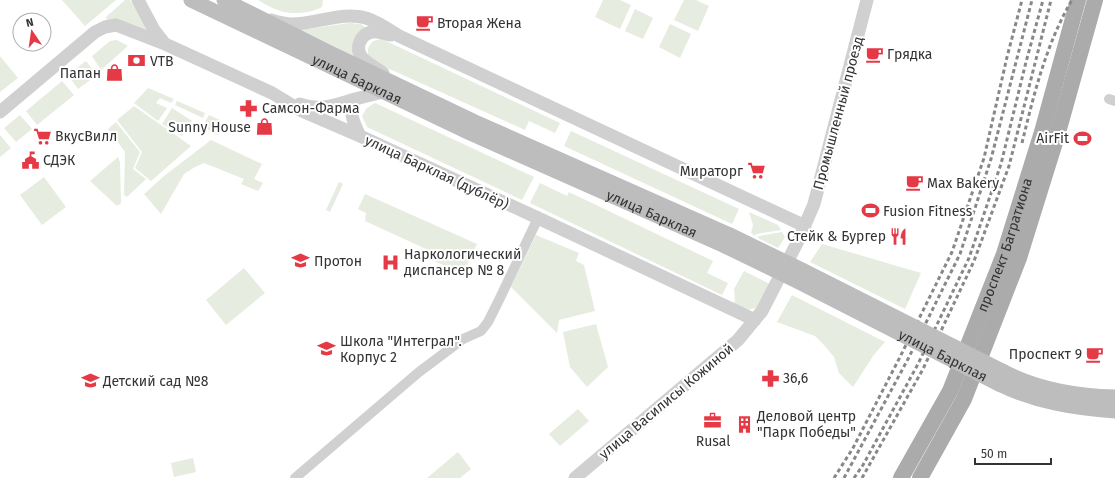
<svg xmlns="http://www.w3.org/2000/svg" width="1115" height="478" font-family="'Fira Sans',sans-serif">
<style>
.green{fill:#e6ecdf}
.lines{fill:none;stroke-linecap:round;stroke-linejoin:round}
.minor{stroke:#d0d0d0;stroke-width:10}
.tertiary{stroke:#d0d0d0;stroke-width:13}
.secondary{stroke:#bdbdbd;stroke-width:15}
.primary{stroke:#ababab;stroke-width:16}
.rail{stroke:#888;stroke-width:3;stroke-dasharray:4 3;stroke-linecap:butt}
.secondary-bridge{stroke:#bdbdbd;stroke-width:15}
.labels{text-anchor:middle;stroke-width:4;stroke-linejoin:round;paint-order:stroke}
.poi-label{font-size:14px;fill:#333;stroke:#fff;text-anchor:start}
.street-label{font-size:14px;fill:#333;stroke:#fff}
</style>
<rect width="100%" height="100%" fill="#fff"/>
<path class="green" d="M 62,0 L 116,0 L 85,26 Z
M 125,0 L 130,0 L 147,27 L 149,33 L 125,22 L 107,20 L 106,17 Z
M 258,0 L 323,0 L 323,1 L 322,7 C 312,13 292,15 281,11 C 273,9 265,4 258,0 Z
M 603,0 L 620,0 L 631,5 L 620,29 L 595,17 Z
M 684,0 L 696,0 L 709,6 L 698,31 L 674,20 Z
M 635,9 L 653,18 L 643,39 L 625,31 Z
M 349,23 L 361,24 L 366,28 L 354,56 L 300,30 Z
M 670,24 L 691,34 L 680,58 L 659,47 Z
M 381,39 L 384,40 L 560,123 L 555,133 L 529,121 L 525,130 L 374,62 L 368,56 L 368,48 L 373,41 Z
M 117,40 L 128,46 L 101,70 L 92,56 L 110,41 Z
M 0,56 L 18,78 L 0,92 Z
M 86,61 L 97,75 L 78,89 L 68,75 Z
M 62,81 L 74,95 L 37,125 L 26,111 Z
M 148,88 L 174,99 L 171,103 L 160,98 L 156,103 L 167,108 L 158,121 L 134,103 Z
M 177,101 L 205,113 L 203,118 L 175,105 Z
M 375,103 L 534,177 L 522,200 L 367,127 L 362,116 L 367,108 Z
M 134,106 L 191,146 L 151,181 L 135,168 L 142,152 L 117,120 Z
M 172,108 L 192,121 L 182,136 L 162,124 Z
M 20,115 L 32,129 L 16,142 L 4,128 Z
M 209,115 L 220,120 L 222,128 L 218,135 L 207,129 L 205,122 Z
M 116,122 L 140,152 L 133,169 L 146,179 L 127,197 L 124,195 L 125,152 L 108,129 Z
M 571,131 L 739,209 L 732,224 L 564,146 Z
M 0,135 L 11,148 L 0,157 Z
M 211,140 L 262,164 L 254,179 L 263,183 L 258,191 L 241,184 L 244,179 L 204,163 L 195,167 L 184,174 L 161,214 L 144,194 L 164,176 Z
M 118,157 L 120,162 L 121,203 L 117,206 L 90,181 Z
M 44,177 L 66,207 L 42,225 L 20,195 Z
M 339,182 L 343,184 L 330,212 L 326,210 Z
M 540,183 L 567,196 L 569,192 L 713,261 L 707,273 L 728,283 L 722,295 L 530,203 Z
M 365,194 L 477,244 L 463,274 L 423,256 L 426,249 L 365,221 L 366,213 L 358,209 Z
M 749,212 L 778,225 L 781,230 L 756,234 L 755,236 L 751,233 L 753,225 Z
M 782,232 L 785,237 L 778,248 L 758,238 L 759,236 Z
M 536,235 L 579,253 L 576,261 L 584,265 L 595,311 L 559,320 L 557,333 L 511,287 Z
M 822,244 L 921,273 L 905,309 L 810,262 Z
M 244,268 L 265,293 L 226,325 L 206,300 Z
M 744,271 L 772,285 L 761,307 L 741,311 L 731,307 L 735,301 L 734,289 Z
M 792,295 L 885,342 L 873,356 L 853,387 L 839,373 L 834,357 L 823,344 L 815,336 L 777,322 Z
M 596,324 L 608,367 L 587,387 L 570,367 L 563,332 Z
M 578,409 L 589,421 L 560,446 L 549,434 Z
M 458,452 L 471,469 L 460,478 L 427,478 Z
M 193,458 L 196,472 L 174,477 L 171,463 Z"/>
<g class="lines">
<path class="minor" d="M 1109,99 L 1115,101
M 295,478 L 419,372 L 463,339 L 481,331 L 488,322 L 500,298 L 538,218"/>
<path class="tertiary" d="M 138,0 L 154,30 L 165,44
M 271,20 C 278,22 285,24 292,24 C 317,24 342,11 366,18 C 378,22 388,29 399,36 L 805,226
M 383,73 C 377,68 365,63 361,56 C 355,47 361,34 372,32 C 378,31 385,34 391,35
M 300,104 C 319,111 337,105 355,99
M 0,112 L 95,32 L 105,27 L 116,25 L 165,44 L 272,93 L 302,111 L 360,136 L 538,218 L 755,320
M 360,136 C 354,123 348,113 355,99 L 383,92
M 575,478 L 738,340 L 762,311 L 798,241 L 814,204 L 867,0"/>
<g class="secondary">
<path id="s1" d="M 191,0 L 470,133 L 725,246"/>
<path d="M 224,0 L 328,52 L 475,122 L 730,235"/>
<path d="M 1004,372 C 1039,390 1076,396 1115,397"/>
<path d="M 999,384 C 1036,402 1075,408 1115,411"/>
</g>
<g class="primary">
<path id="s2" d="M 901,478 L 950,391 L 1004,254 L 1042,132 L 1078,0"/>
<path d="M 920,478 L 964,399 L 1019,258 L 1057,136 L 1095,0"/>
</g>
<path class="rail" d="M 1022,143 C 1034,94 1046,44 1072,0
M 834,478 L 853,448 L 900,357 L 952,252 L 984,158 L 1007,57 L 1022,0
M 844,478 L 908,359 L 960,254 L 991,159 L 1032,0
M 854,478 L 863,465 L 918,364 L 969,258 L 1001,164 L 1026,62 L 1043,0
M 862,478 L 923,369 L 974,261 L 1009,166 L 1051,0"/>
<g class="secondary-bridge">
<path d="M 730,235 L 804,271 L 1004,372"/>
<path id="s3" d="M 725,246 L 799,282 L 999,384"/>
</g>
</g>
<defs>
<symbol id="cafe-bare" viewBox="-9 -9 18 18"><path d="M-5.5-4.5H6V0H3Q3 3.5 0 3.5H-2.5Q-5.5 3.5-5.5 0ZM3-3.2v2h1.7v-2ZM-6 4.5H4V6H-6Z" fill="#e63946" stroke="#fff" stroke-width="2.5" paint-order="stroke"/></symbol>
<symbol id="bank-bare" viewBox="-9 -9 18 18"><path d="M-6-4H6V4H-6ZM0-2.3a2.3 2.3 0 1 0 0 4.6a2.3 2.3 0 1 0 0-4.6Z" fill="#e63946" stroke="#fff" stroke-width="2.5" paint-order="stroke"/></symbol>
<symbol id="shop-bare" viewBox="-9 -9 18 18"><path d="M-5-2.5h2.3a2.7 3.5 0 0 1 5.4 0H5L5.5 6h-11ZM-1.5-2.5h3a1.5 2.3 0 0 0-3 0Z" fill="#e63946" stroke="#fff" stroke-width="2.5" paint-order="stroke"/></symbol>
<symbol id="pharmacy-bare" viewBox="-9 -9 18 18"><path d="M-2-6h4v4h4v4h-4v4h-4v-4h-4v-4h4Z" fill="#e63946" stroke="#fff" stroke-width="2.5" paint-order="stroke"/></symbol>
<symbol id="supermarket-bare" viewBox="-9 -9 18 18"><path d="M-6-5.5h2.5l.6 2H6L4.5 2H-2.5L-4.4-4H-6ZM-1.5 3.2a1.3 1.3 0 1 0 .1 0ZM3 3.2a1.3 1.3 0 1 0 .1 0Z" fill="#e63946" stroke="#fff" stroke-width="2.5" paint-order="stroke"/></symbol>
<symbol id="stadium-bare" viewBox="-9 -9 18 18"><path d="M0-5a6.5 5 0 1 0 0 10a6.5 5 0 1 0 0-10ZM-3.5-1.8h7v3.6h-7Z" fill="#e63946" stroke="#fff" stroke-width="2.5" paint-order="stroke"/></symbol>
<symbol id="civic-bare" viewBox="-9 -9 18 18"><path d="M-.6-6.5H3V-4.5H.6V-3L4-1V1h2V6H-6V1h2V-1L-.6-3ZM-1.2 2.5V6h2.4V2.5Z" fill="#e63946" stroke="#fff" stroke-width="2.5" paint-order="stroke"/></symbol>
<symbol id="restaurant-bare" viewBox="-9 -9 18 18"><path d="M-5-6h1v4h1v-4h1v4h1v-4h1v5L-1.5 .5V6h-2V.5L-5-1ZM5-6V6H3V1.5H1.5Q1.5-4 5-6Z" fill="#e63946" stroke="#fff" stroke-width="2.5" paint-order="stroke"/></symbol>
<symbol id="school-bare" viewBox="-9 -9 18 18"><path d="M0-5L7-2L0 1L-7-2ZM-4 1L0 2.5L4 1V4Q0 6-4 4Z" fill="#e63946" stroke="#fff" stroke-width="2.5" paint-order="stroke"/></symbol>
<symbol id="hospital-bare" viewBox="-9 -9 18 18"><path d="M-5-5h3v3.5h4V-5h3V5h-3V1.5h-4V5h-3Z" fill="#e63946" stroke="#fff" stroke-width="2.5" paint-order="stroke"/></symbol>
<symbol id="office-bare" viewBox="-9 -9 18 18"><path d="M-6-3h4V-5.5h4V-3h4V5H-6ZM-1-4.5V-3h2v-1.5ZM-6 0V1H6V0Z" fill="#e63946" stroke="#fff" stroke-width="2.5" paint-order="stroke"/></symbol>
<symbol id="building-bare" viewBox="-9 -9 18 18"><path d="M-4-6H4V6H1V3H-1V6H-4ZM-2.5-4.3h1.7v1.8h-1.7ZM.8-4.3h1.7v1.8H.8ZM-2.5-1h1.7V.8h-1.7ZM.8-1h1.7V.8H.8Z" fill="#e63946" stroke="#fff" stroke-width="2.5" paint-order="stroke"/></symbol>
</defs>
<g fill-rule="evenodd">
<use href="#cafe-bare" x="412" y="10" width="25" height="25"/>
<use href="#cafe-bare" x="862" y="42" width="25" height="25"/>
<use href="#bank-bare" x="124" y="48" width="25" height="25"/>
<use href="#shop-bare" x="102" y="60" width="25" height="25"/>
<use href="#pharmacy-bare" x="236" y="96" width="25" height="25"/>
<use href="#shop-bare" x="252" y="114" width="25" height="25"/>
<use href="#supermarket-bare" x="30" y="124" width="25" height="25"/>
<use href="#stadium-bare" x="1070" y="126" width="25" height="25"/>
<use href="#civic-bare" x="18" y="148" width="25" height="25"/>
<use href="#supermarket-bare" x="744" y="158" width="25" height="25"/>
<use href="#cafe-bare" x="902" y="170" width="25" height="25"/>
<use href="#stadium-bare" x="858" y="198" width="25" height="25"/>
<use href="#restaurant-bare" x="886" y="224" width="25" height="25"/>
<use href="#school-bare" x="288" y="248" width="25" height="25"/>
<use href="#hospital-bare" x="378" y="250" width="25" height="25"/>
<use href="#school-bare" x="314" y="336" width="25" height="25"/>
<use href="#cafe-bare" x="1082" y="342" width="25" height="25"/>
<use href="#pharmacy-bare" x="758" y="366" width="25" height="25"/>
<use href="#school-bare" x="78" y="368" width="25" height="25"/>
<use href="#office-bare" x="700" y="408" width="25" height="25"/>
<use href="#building-bare" x="732" y="412" width="25" height="25"/>
</g>
<g class="labels">
<g class="poi-label">
<text x="437" y="28">Вторая Жена</text>
<text x="887" y="59">Грядка</text>
<text x="150" y="66">VTB</text>
<text x="101" y="78" text-anchor="end">Папан</text>
<text x="262" y="113">Самсон-Фарма</text>
<text x="251" y="132" text-anchor="end">Sunny House</text>
<text x="55" y="141">ВкусВилл</text>
<text x="1069" y="143" text-anchor="end">AirFit</text>
<text x="43" y="165">СДЭК</text>
<text x="743" y="176" text-anchor="end">Мираторг</text>
<text x="927" y="188">Max Bakery</text>
<text x="883" y="216">Fusion Fitness</text>
<text x="886" y="241" text-anchor="end">Стейк &amp; Бургер</text>
<text x="404" y="259">Наркологический<tspan x="404" dy="16">диспансер № 8</tspan></text>
<text x="314" y="266">Протон</text>
<text x="340" y="346">Школа "Интеграл".<tspan x="340" dy="16">Корпус 2</tspan></text>
<text x="1082" y="359" text-anchor="end">Проспект 9</text>
<text x="783" y="383">36,6</text>
<text x="103" y="386">Детский сад №8</text>
<text x="757" y="421">Деловой центр<tspan x="757" dy="16">"Парк Победы"</tspan></text>
<text x="713" y="446" text-anchor="middle">Rusal</text>
</g>
<g class="street-label">
<text dy="5" stroke="none"><textPath href="#s1" startOffset="184">улица Барклая</textPath></text>
<text transform="translate(838 113) rotate(-75)" y="5">Промышленный проезд</text>
<text transform="translate(437 172) rotate(25)" y="5">улица Барклая (дублёр)</text>
<text dy="5" stroke="none"><textPath href="#s1" startOffset="508">улица Барклая</textPath></text>
<text dy="5" stroke="none"><textPath href="#s2" startOffset="256">проспект Багратиона</textPath></text>
<text dy="5" stroke="none"><textPath href="#s3" startOffset="244">улица Барклая</textPath></text>
<text transform="translate(666 401) rotate(-40)" y="5">улица Василисы Кожиной</text>
</g>
</g>
<g transform="translate(32 32) rotate(347)"><circle r="19" fill="#ffffff" stroke="#adadad"/>
<path d="M0-3L7 15L0 10L-7 15Z" fill="#e63946"/>
<text y="-6" font-size="11" font-weight="bold" text-anchor="middle" fill="#333333">N</text>
</g>
<path d="M975 458v6h76v-6" fill="none" stroke="#333333" stroke-width="2"/>
<text x="981" y="458" font-size="12" fill="#333333" stroke="#ffffff" stroke-width="3" paint-order="stroke">50 m</text>
</svg>
